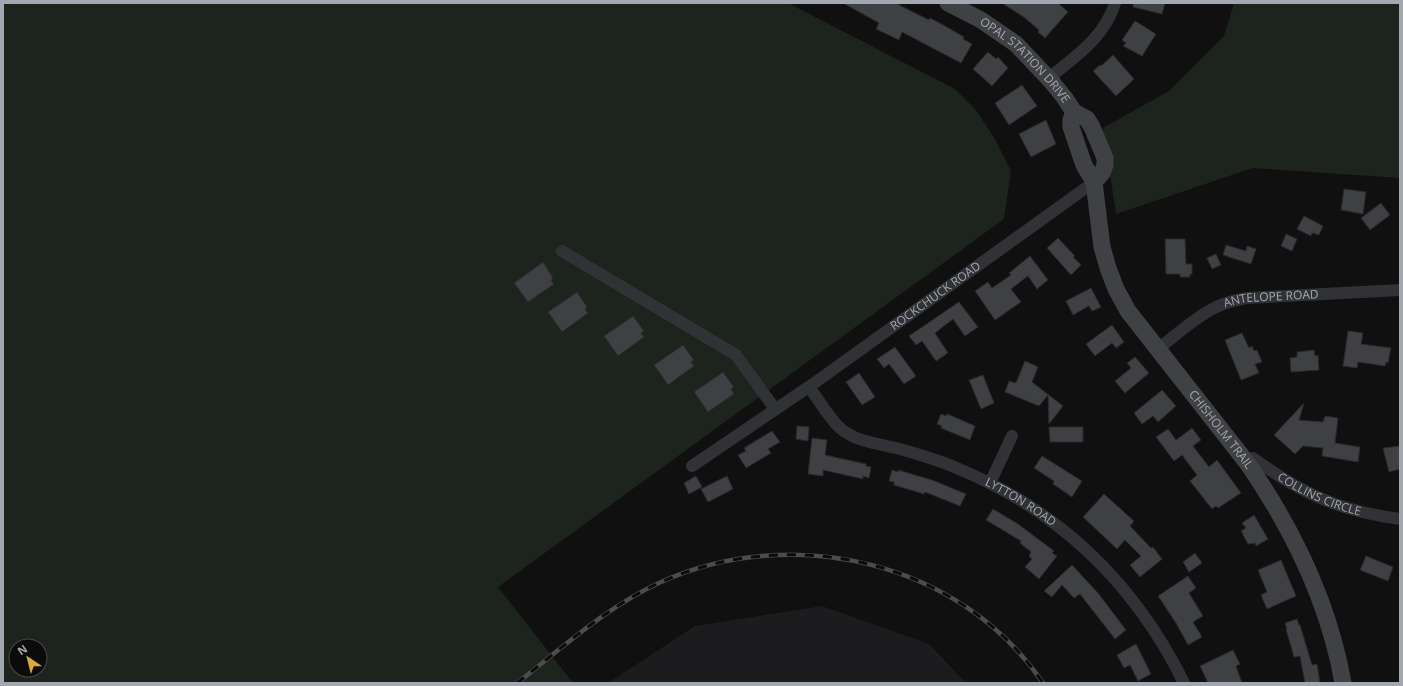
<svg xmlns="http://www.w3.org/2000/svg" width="1403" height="686" font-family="'Open Sans',sans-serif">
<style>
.built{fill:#1c1c1e}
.green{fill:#1d231d;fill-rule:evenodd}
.building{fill:#3f4044;stroke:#2a2a2d}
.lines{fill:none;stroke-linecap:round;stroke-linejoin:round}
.street{stroke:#313236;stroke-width:12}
.secondary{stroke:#404145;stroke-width:17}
.rail-casing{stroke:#4b4c50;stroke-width:4.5}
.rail{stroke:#0b0b0c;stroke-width:3;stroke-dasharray:9;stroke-linecap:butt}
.labels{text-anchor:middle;stroke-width:3.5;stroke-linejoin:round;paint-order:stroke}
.street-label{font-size:12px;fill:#a3a7b0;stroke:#0b0b0c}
</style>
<rect width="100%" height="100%" fill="#101011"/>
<path class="built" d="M 822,606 L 929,644 L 966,683 L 608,683 L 695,626 Z"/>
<path class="green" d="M 3,3 L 788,3 L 955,89 L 976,110 L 995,139 L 1011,171 L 1004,219 L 498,587 L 573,683 L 3,683 ZM 16,646 L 40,646 L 40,670 L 16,670 Z
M 1234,3 L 1400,3 L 1400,178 L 1253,168 L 1116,214 L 1103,128 L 1169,91 L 1224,36 Z"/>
<path class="building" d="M 843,3 L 895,3 L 929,20 L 930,18 L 938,22 L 964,37 L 963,39 L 972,44 L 961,63 L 902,32 L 899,40 L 876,29 L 879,23 Z
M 1002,3 L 1058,3 L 1068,12 L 1045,38 L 1038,32 L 1039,30 L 1025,18 Z
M 1133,3 L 1165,3 L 1162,14 L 1133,7 Z
M 1135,21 L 1156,34 L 1142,56 L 1123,46 L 1126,43 L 1122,40 Z
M 988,52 L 996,59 L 998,57 L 1008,68 L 992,86 L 973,69 Z
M 1113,55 L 1134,79 L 1116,96 L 1093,71 L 1100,65 L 1101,66 Z
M 1022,85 L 1037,106 L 1009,125 L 995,103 Z
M 1046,120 L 1056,144 L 1031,157 L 1019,134 Z
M 1344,189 L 1366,192 L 1363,214 L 1341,210 Z
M 1381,203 L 1390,215 L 1370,230 L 1361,218 Z
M 1304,216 L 1323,226 L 1319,235 L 1312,233 L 1311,236 L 1297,229 Z
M 1286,234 L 1297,239 L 1292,251 L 1281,246 Z
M 1058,238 L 1075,256 L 1073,257 L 1081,265 L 1071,275 L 1047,248 Z
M 1165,239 L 1185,239 L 1186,264 L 1192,264 L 1192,274 L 1190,274 L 1190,277 L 1180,277 L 1180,274 L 1166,274 Z
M 1226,245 L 1246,251 L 1247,246 L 1256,249 L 1251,264 L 1223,255 Z
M 1216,254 L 1221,265 L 1212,269 L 1207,258 Z
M 1030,256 L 1048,280 L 1037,289 L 1028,276 L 1011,289 L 1021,302 L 995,320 L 975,291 L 988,282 L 992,288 L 1011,275 L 1009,273 Z
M 543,262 L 553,278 L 551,280 L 554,284 L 528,302 L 514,283 Z
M 1091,288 L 1101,307 L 1092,311 L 1089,306 L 1073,315 L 1066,301 Z
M 577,292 L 587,307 L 585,309 L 588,313 L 562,332 L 548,312 Z
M 959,302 L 978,327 L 965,336 L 953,319 L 935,333 L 948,353 L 936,361 L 922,341 L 916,345 L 909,336 Z
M 633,316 L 644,331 L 641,333 L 644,337 L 618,356 L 604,336 Z
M 1112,325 L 1124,342 L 1116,348 L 1112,343 L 1095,356 L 1086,344 Z
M 1348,331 L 1363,333 L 1361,344 L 1391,348 L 1388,363 L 1386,362 L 1385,366 L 1358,362 L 1357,368 L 1343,366 Z
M 1242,333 L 1249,348 L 1252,346 L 1254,351 L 1257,350 L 1262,362 L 1255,364 L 1259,373 L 1241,380 L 1225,340 Z
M 683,345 L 694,360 L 691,362 L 694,366 L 668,385 L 654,365 Z
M 895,347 L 916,376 L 904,384 L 889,364 L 884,368 L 877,359 Z
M 1314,350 L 1315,356 L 1318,355 L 1319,370 L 1291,372 L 1290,358 L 1297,357 L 1297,352 Z
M 1135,357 L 1149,373 L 1125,393 L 1115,381 L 1131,368 L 1127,363 Z
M 1025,361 L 1038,367 L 1032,382 L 1063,406 L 1049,424 L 1048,395 L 1039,406 L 1005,392 L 1009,381 L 1016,383 Z
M 723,372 L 734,387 L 731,389 L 734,394 L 708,412 L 694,392 Z
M 859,373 L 875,397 L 862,405 L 846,382 Z
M 983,375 L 994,403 L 981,409 L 969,380 Z
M 1162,390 L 1176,406 L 1158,422 L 1153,416 L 1142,424 L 1134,413 Z
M 1304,403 L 1299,420 L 1323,422 L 1325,416 L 1338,418 L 1335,443 L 1360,447 L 1358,462 L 1322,456 L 1323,448 L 1303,446 L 1295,454 L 1274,435 Z
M 941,414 L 946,416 L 947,414 L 975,426 L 970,440 L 941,428 L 942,426 L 937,424 Z
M 797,426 L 809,427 L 808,441 L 796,439 Z
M 1049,427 L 1083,427 L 1083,442 L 1050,442 Z
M 1192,428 L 1201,440 L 1193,446 L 1209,467 L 1217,460 L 1241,493 L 1218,508 L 1216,506 L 1212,509 L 1190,481 L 1197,475 L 1182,455 L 1174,461 L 1156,437 L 1168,429 L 1176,440 Z
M 772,431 L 780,442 L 768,449 L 771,453 L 746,468 L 738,455 L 746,451 L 744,448 Z
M 812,438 L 827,440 L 825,455 L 866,464 L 866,466 L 871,467 L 869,478 L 863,476 L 863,479 L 823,470 L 823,476 L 808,474 Z
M 1400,446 L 1400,469 L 1389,472 L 1383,448 Z
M 1042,456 L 1082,481 L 1072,497 L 1053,484 L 1054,481 L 1034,468 Z
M 892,470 L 898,472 L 898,470 L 932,480 L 966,494 L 960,506 L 925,492 L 924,494 L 894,485 L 894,482 L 889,481 Z
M 696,476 L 702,487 L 689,494 L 684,483 Z
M 727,476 L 733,489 L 708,502 L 701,489 Z
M 1104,494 L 1134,521 L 1130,526 L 1151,548 L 1153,547 L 1162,559 L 1140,577 L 1130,565 L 1141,556 L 1125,540 L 1117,549 L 1083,517 Z
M 993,509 L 1018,524 L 1054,551 L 1052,553 L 1057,556 L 1039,579 L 1025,567 L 1032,559 L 1029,556 L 1031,552 L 1020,543 L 1021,541 L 986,520 Z
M 1254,515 L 1268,539 L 1256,546 L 1255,543 L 1248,544 L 1241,531 L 1246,528 L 1242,523 Z
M 1195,553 L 1202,563 L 1189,572 L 1183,562 Z
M 1366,556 L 1393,567 L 1388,581 L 1360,570 Z
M 1281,560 L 1296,596 L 1267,609 L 1261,595 L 1267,592 L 1258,570 Z
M 1072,565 L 1098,593 L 1126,630 L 1115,639 L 1080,594 L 1074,598 L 1062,585 L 1052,597 L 1044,591 Z
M 1188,576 L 1196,588 L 1189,593 L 1203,616 L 1193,622 L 1202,637 L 1188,645 L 1176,623 L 1158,596 Z
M 1297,619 L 1299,625 L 1300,625 L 1312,665 L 1317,664 L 1320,683 L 1305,683 L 1300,656 L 1294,657 L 1286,629 L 1287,629 L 1285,623 Z
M 1136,644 L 1151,674 L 1138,681 L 1130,665 L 1124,668 L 1117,655 Z
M 1233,650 L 1240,664 L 1236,666 L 1242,683 L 1208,683 L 1200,666 Z"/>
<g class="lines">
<g class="street">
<path d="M 1049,78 C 1075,57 1105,37 1115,3"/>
<path d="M 562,251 L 736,355 L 775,409"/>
<path id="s1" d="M 1158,349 C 1176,335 1193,319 1214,308 C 1224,303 1235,300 1247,298 L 1400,290"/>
<path id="s2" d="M 809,387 C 819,400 828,417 840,428 C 856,442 876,443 896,448 C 917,454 939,460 959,469 C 1062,512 1135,584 1184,683"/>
<path id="s3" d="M 1248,464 L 1253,458 C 1302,494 1340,511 1400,519"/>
<path id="s4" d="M 692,466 L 813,384 L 1094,182"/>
<path d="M 990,483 L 1012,436"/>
</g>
<g class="secondary">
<path id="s5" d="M 948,3 L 981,20 L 1016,44 L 1051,81 L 1064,97 L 1074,112 L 1087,119 L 1092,127 L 1105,158 L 1105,165 L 1102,173 L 1094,182"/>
<path id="s6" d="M 1074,112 L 1071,120 L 1071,127 L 1084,165 L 1094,182 L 1102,247 L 1108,268 L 1116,289 L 1128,311 L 1248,464 C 1294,531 1329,603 1343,683"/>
</g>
<defs>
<path id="rail" d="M 517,683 C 563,647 608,606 661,582 C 793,523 960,561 1043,683"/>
</defs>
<use href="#rail" class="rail-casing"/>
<use href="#rail" class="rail"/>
</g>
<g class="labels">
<g class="street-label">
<text dy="4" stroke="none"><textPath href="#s5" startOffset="97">OPAL STATION DRIVE</textPath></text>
<text dy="4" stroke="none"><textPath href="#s4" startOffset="297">ROCKCHUCK ROAD</textPath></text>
<text dy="4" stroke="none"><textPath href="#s1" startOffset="128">ANTELOPE ROAD</textPath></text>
<text dy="4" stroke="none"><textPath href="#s6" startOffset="361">CHISHOLM TRAIL</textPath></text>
<text dy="4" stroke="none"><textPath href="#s3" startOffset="84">COLLINS CIRCLE</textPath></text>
<text dy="4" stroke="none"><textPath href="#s2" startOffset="248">LYTTON ROAD</textPath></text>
</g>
</g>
<rect width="1403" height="686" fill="none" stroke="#a3a7b0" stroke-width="8"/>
<g transform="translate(28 658) rotate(325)"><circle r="19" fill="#0b0b0c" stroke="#48494e"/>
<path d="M0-3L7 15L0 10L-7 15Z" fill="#dca73d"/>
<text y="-6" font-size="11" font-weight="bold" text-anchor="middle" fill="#a3a7b0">N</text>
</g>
</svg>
